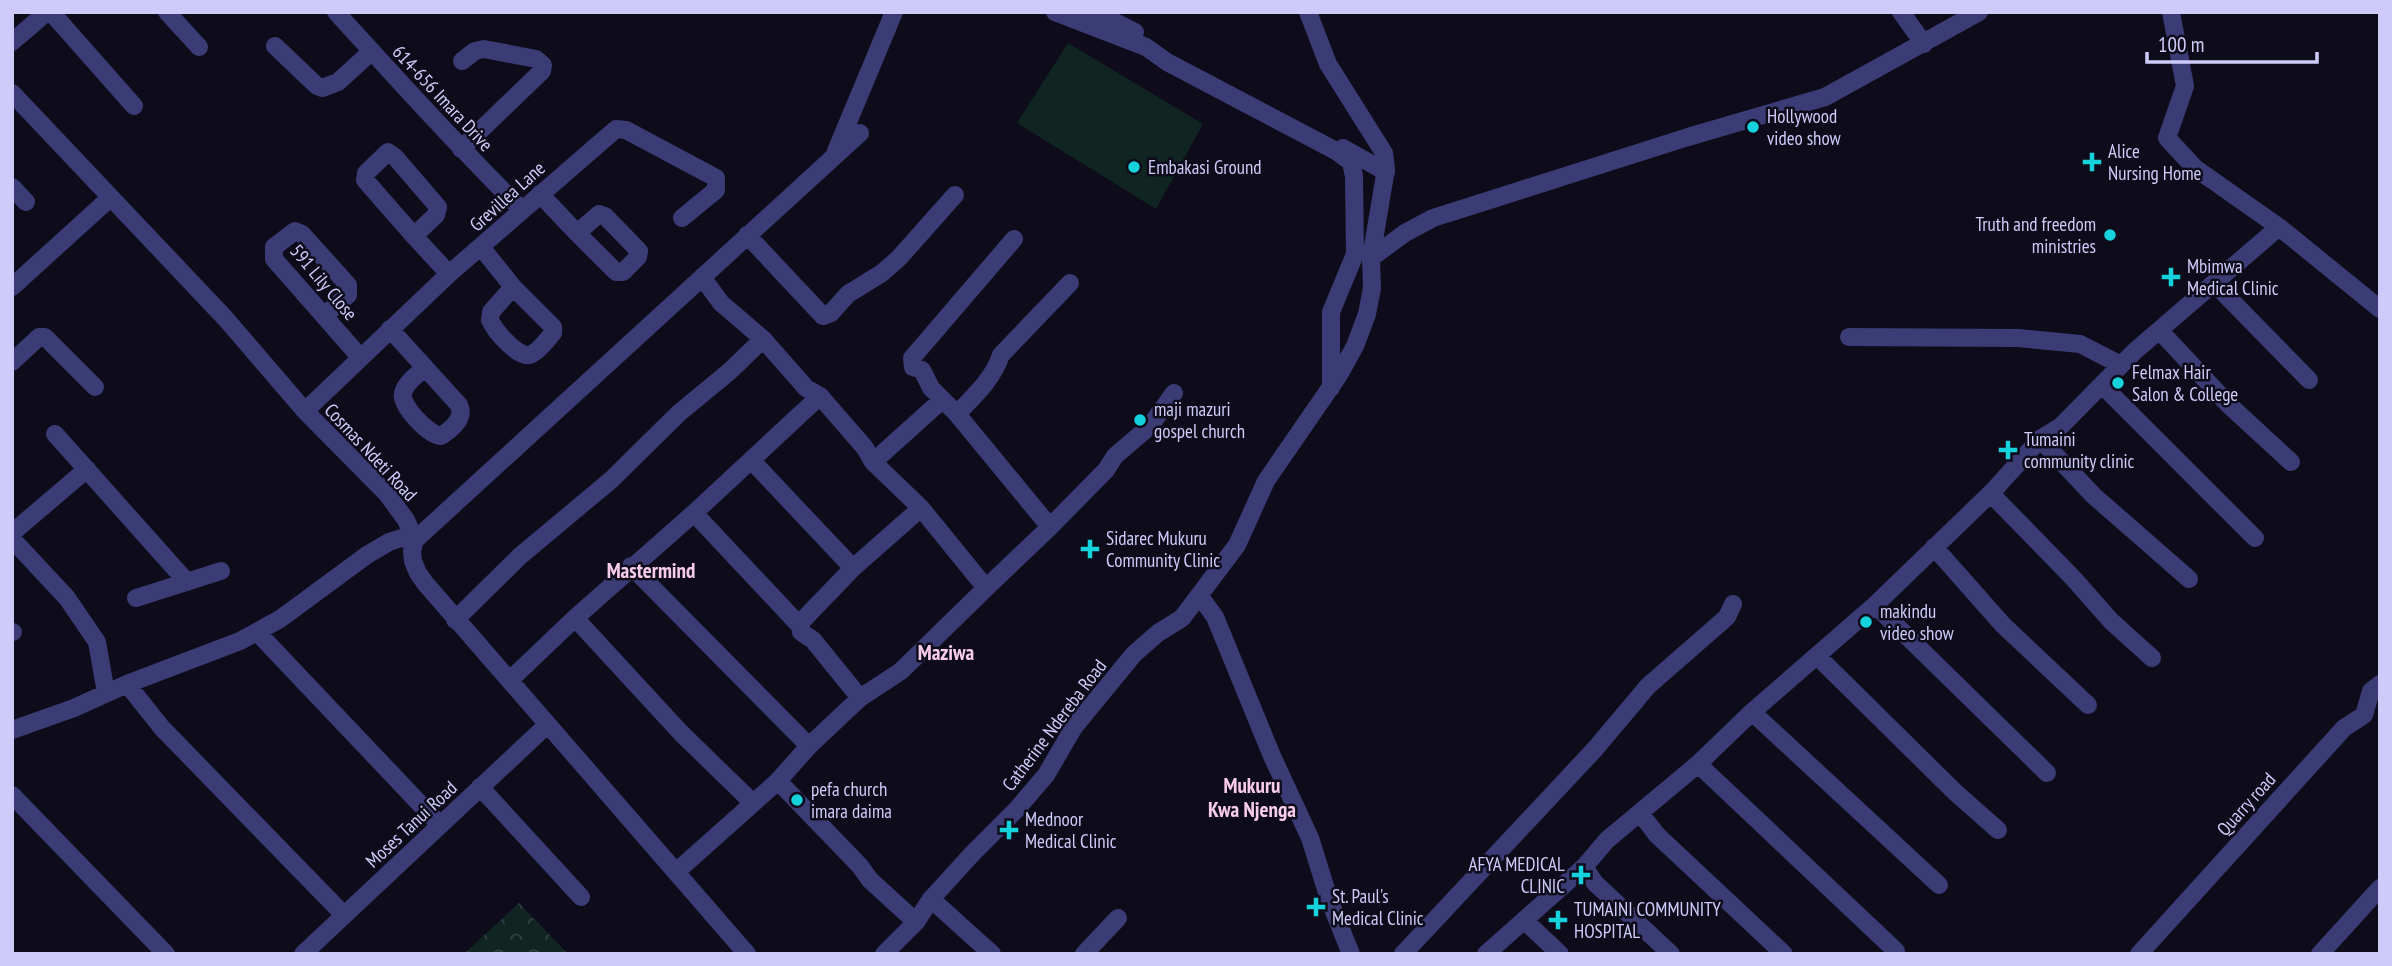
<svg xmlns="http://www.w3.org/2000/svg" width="2392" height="966" font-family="'PT Sans Narrow',sans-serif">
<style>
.grass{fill:#102422}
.forest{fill:url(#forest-crowns)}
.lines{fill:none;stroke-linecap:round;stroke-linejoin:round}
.minor{stroke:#3b3c75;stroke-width:18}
.poi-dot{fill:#14d3dd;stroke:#0e0c1a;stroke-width:2.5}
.labels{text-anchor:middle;stroke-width:5;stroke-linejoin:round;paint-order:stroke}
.street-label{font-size:19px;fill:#cecbfa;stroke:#0e0c1a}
.poi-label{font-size:19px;fill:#cecbfa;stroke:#0e0c1a;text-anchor:start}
.neighbourhood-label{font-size:21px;font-weight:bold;fill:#faccec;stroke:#0e0c1a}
</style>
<defs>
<pattern id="forest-crowns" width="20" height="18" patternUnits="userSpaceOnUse" patternTransform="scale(1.75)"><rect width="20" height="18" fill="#102422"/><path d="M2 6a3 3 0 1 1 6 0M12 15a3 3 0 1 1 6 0" fill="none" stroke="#324243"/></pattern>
</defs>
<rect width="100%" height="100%" fill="#0e0c1a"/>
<path class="grass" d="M 1068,43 L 1203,124 L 1156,209 L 1017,123 Z"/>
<path class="forest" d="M 519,903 L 568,954 L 464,954 Z"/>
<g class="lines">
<path class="minor" d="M 51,12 L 134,106
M 167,12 L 199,47
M 336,12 C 397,79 458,146 522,210
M 1055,12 L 1146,47 L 1167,62 L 1336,151 L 1351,162 L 1354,176 L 1355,254 L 1331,312 L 1331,388
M 1095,12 L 1135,32
M 1901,12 L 1924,44
M 2171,12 L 2185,86 L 2167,138 L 2195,168 L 2279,227 L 2380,309
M 12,42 L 47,12
M 275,46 L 317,86 L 322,88 L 338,82 L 372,51
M 12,93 L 225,318 L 305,411 L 387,494 L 406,520 L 415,540 L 412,551 L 413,561 L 418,573 L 425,583 L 747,954
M 1343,148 L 1386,172
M 461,149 L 542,71 L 543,65 L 536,59 L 484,49 L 475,51 L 462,61
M 836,151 L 894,12
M 388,152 L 395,157 L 438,207 L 436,215 L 414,236 L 365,180 L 366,173 Z
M 12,187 L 26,202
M 540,194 L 577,233
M 599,214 L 605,216 L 639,251 L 638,257 L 623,272 L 616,272 L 577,233 Z
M 747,235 L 823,316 L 831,313 L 848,294 L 882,273 L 899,258 L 955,195
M 414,236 L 449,274
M 481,247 L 513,287 L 553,327 L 553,333 C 547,340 540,350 532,354 C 520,361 495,331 490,320 L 491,312 L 513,287
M 1371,258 L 1405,233 L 1433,218 L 1688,137 L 1825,97 L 1979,12
M 2215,284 L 2309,380
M 12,287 L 110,198
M 324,316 L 348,295 L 348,285 L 302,234 L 295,231 L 274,247 L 274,259 L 360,357
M 390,329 L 459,405 C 465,418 452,429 441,436 C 429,435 400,406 403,393 C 405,383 418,374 425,368
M 2160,331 L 2229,405 L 2291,462
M 1849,337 L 2018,338 L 2080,344 L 2121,365
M 12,362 L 39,337 L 45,337 L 95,387
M 2102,385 L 2255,538
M 305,411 L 449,274 L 616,129 L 626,130 L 716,178 L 716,190 L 682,218
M 957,414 C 974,396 993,379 1001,355 L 1070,283
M 55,434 L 187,582
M 2040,439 L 2094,496 L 2189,579
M 751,460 L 853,568 L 800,623 L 801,632 L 813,640 L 860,698
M 873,462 L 942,400
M 1993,491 L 1996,499 L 2074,579 L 2111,621 L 2152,658
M 694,513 L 801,627
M 1050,527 L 1106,470 L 1115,456 L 1150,426 L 1174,393
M 12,533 L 87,469
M 12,539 L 67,598 L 97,642 L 106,693
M 1934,547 L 2003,625 L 2088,705
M 631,566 L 809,746
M 853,568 L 921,508
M 986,588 L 1050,527 L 957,414 L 931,388 L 922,370 L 913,367 L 912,358 L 1014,239
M 1199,595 L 1215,617 L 1272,756 L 1310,838 L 1329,899 L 1351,954
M 136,598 L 221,571
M 1875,605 L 2047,773
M 575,618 L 681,733 L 753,803
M 455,620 L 520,556 L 611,480 L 679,413 L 730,371 L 763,339
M 12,632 L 13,632
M 257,632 L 440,825
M 1817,656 L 1956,793 L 1998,830
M 510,680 L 575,618 L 694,513 L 820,396
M 127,684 L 162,728 L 344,915
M 1752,712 L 1939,885
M 12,730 L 74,708 L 127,684 L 240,641 L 280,619 L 367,555 L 389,542 L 401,538 L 415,540 L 860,133
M 1698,764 L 1896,951
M 778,781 L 860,866 L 870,880 L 916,922
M 480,787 L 581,897
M 12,795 L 166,954
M 1640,813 L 1657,835 L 1784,954
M 1584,867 L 1595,883 L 1671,954
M 676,872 L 778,781 L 809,746 L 860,698 L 901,671 L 986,588 L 921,508 L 873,462 L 865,448 L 820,396 L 806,388 L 763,339 L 721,303 L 702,277
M 931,899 L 992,954
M 1524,920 L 1560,954
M 303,954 L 547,725
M 884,954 L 916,922 L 931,899 L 973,853 L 1017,809 L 1046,775 L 1074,727 L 1134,654 L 1158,633 L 1182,618 L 1237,545 L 1266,481 L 1339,375 L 1355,346 L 1367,314 L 1372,288 L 1371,258 L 1386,169 L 1384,153 L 1328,64 L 1308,12
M 1084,954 L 1118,918
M 1403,954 L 1595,749 L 1648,686 L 1727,617 L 1733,604
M 1486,954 L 1584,867 L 1607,840 L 1698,764 L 1752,712 L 1875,605 L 1993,491 L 2040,439 L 2060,427 L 2135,351 L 2279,227
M 2139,954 L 2344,728 L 2364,715 L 2371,691 L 2380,684
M 2320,954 L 2380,888"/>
</g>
<g class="poi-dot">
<circle cx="1753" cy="127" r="7"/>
<path d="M2088.5 151.5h7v7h7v7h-7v7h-7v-7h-7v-7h7z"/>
<circle cx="1134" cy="167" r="7"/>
<circle cx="2110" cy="235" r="7"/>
<path d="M2167.5 266.5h7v7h7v7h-7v7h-7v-7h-7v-7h7z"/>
<circle cx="2118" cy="383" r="7"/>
<circle cx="1140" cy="420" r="7"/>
<path d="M2004.5 439.5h7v7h7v7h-7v7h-7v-7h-7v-7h7z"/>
<path d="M1086.5 538.5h7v7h7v7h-7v7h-7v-7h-7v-7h7z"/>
<circle cx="1866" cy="622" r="7"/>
<circle cx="797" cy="800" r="7"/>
<path d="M1005.5 819.5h7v7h7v7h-7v7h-7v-7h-7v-7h7z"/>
<path d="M1577.5 864.5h7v7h7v7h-7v7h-7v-7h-7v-7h7z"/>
<path d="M1312.5 896.5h7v7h7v7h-7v7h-7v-7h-7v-7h7z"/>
<path d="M1554.5 909.5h7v7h7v7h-7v7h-7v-7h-7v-7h7z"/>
</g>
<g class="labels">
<g class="street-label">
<text transform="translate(443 98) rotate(47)" y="7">614-656 Imara Drive</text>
<text transform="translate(507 196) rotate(-42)" y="7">Grevillea Lane</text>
<text transform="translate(324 282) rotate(50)" y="7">591 Lily Close</text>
<text transform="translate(371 452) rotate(47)" y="7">Cosmas Ndeti Road</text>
<text transform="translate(1054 725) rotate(-53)" y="7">Catherine Ndereba Road</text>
<text transform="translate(2246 804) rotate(-48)" y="7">Quarry road</text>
<text transform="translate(411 824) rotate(-43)" y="7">Moses Tanui Road</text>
</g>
<g class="poi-label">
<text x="1767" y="123">Hollywood<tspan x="1767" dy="22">video show</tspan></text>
<text x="2108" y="158">Alice<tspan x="2108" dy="22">Nursing Home</tspan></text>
<text x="1148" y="174">Embakasi Ground</text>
<text x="2096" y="231" text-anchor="end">Truth and freedom<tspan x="2096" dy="22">ministries</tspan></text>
<text x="2187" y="273">Mbimwa<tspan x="2187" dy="22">Medical Clinic</tspan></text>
<text x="2132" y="379">Felmax Hair<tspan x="2132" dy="22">Salon &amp; College</tspan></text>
<text x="1154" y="416">maji mazuri<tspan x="1154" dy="22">gospel church</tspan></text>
<text x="2024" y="446">Tumaini<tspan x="2024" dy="22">community clinic</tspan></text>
<text x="1106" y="545">Sidarec Mukuru<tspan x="1106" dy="22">Community Clinic</tspan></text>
<text x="1880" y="618">makindu<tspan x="1880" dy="22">video show</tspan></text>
<text x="811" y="796">pefa church<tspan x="811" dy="22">imara daima</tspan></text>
<text x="1025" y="826">Mednoor<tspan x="1025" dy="22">Medical Clinic</tspan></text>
<text x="1565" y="871" text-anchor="end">AFYA MEDICAL<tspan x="1565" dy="22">CLINIC</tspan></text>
<text x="1332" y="903">St. Paul's<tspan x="1332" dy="22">Medical Clinic</tspan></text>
<text x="1574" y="916">TUMAINI COMMUNITY<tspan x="1574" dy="22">HOSPITAL</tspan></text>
</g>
<g class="neighbourhood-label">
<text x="651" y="578">Mastermind</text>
<text x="946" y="660">Maziwa</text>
<text x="1252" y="793">Mukuru<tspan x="1252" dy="24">Kwa Njenga</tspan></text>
</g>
</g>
<rect width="2392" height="966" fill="none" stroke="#cecbfa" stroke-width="28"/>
<path d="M2147 52v10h170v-10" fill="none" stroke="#cecbfa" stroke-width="3.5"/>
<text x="2158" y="52" font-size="21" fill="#cecbfa" stroke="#0e0c1a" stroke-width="5" paint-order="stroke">100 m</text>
</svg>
